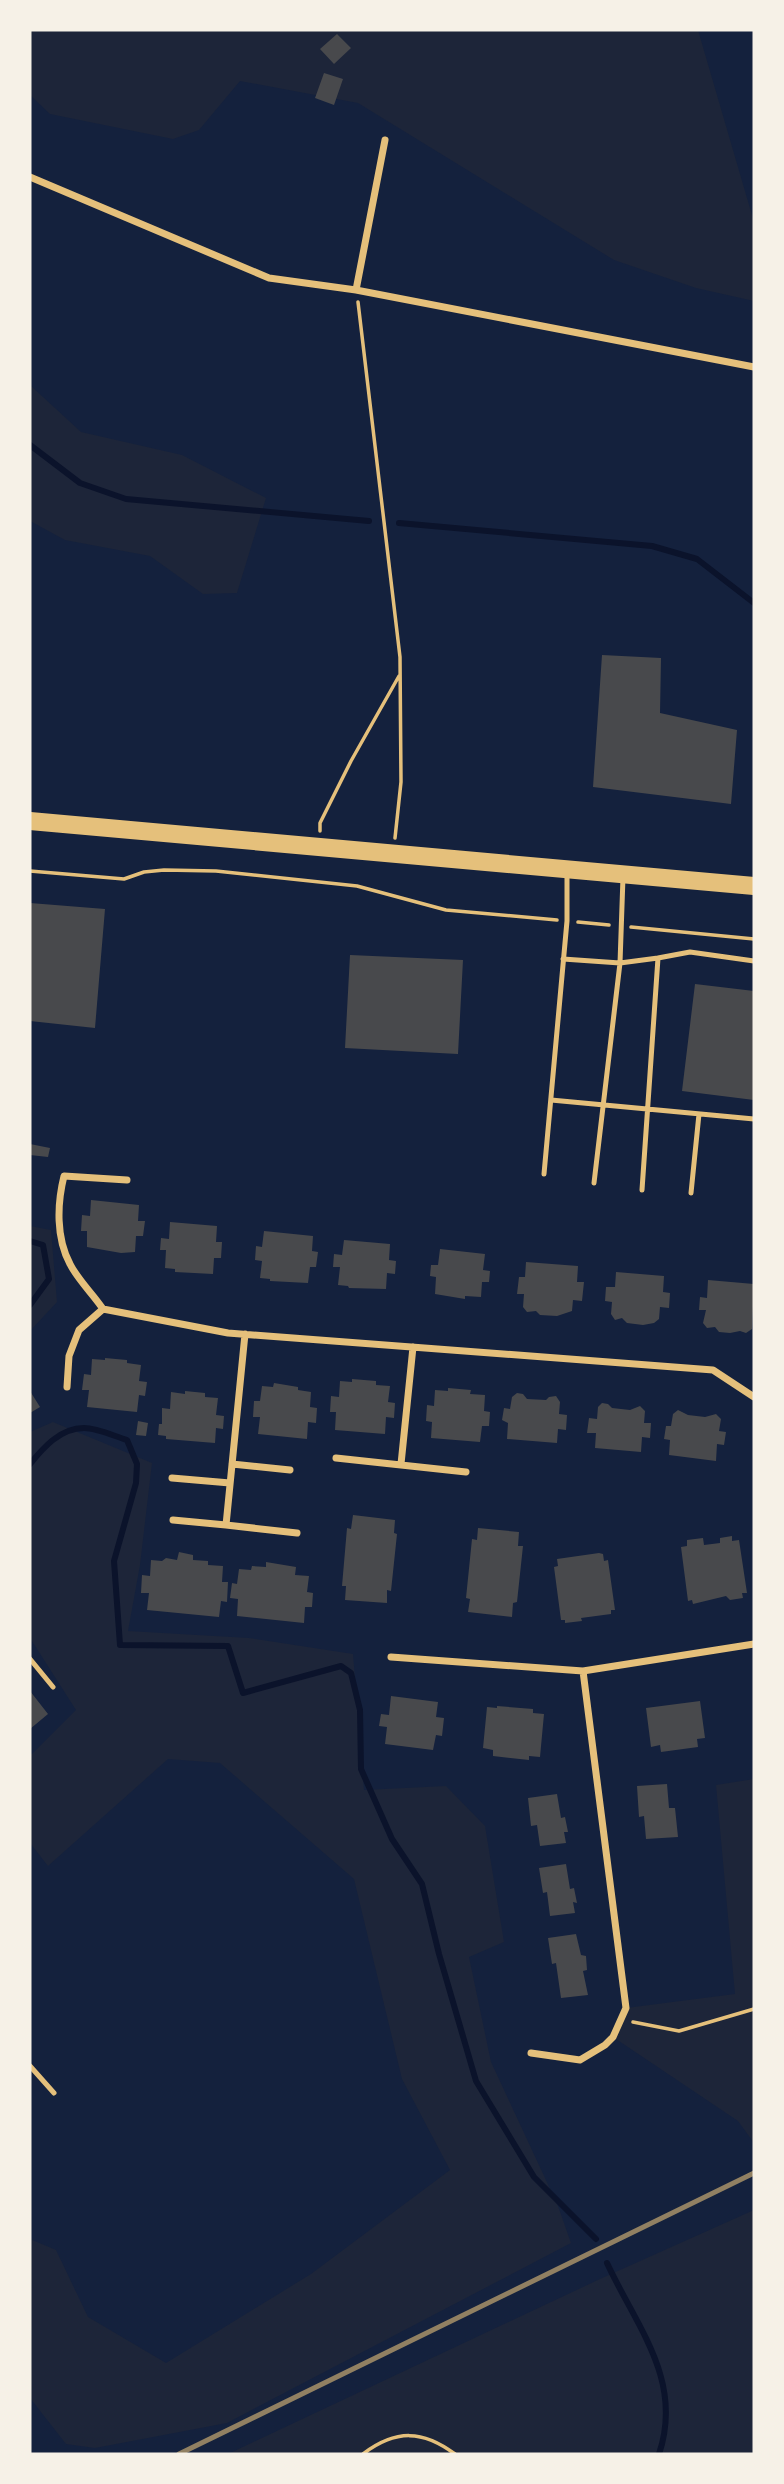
<svg xmlns="http://www.w3.org/2000/svg" width="784" height="2484" font-family="Montserrat,sans-serif">
<style>
.green{fill:#1d2539}
.lines{fill:none;stroke-linecap:round;stroke-linejoin:round}
.stream{stroke:#0b132b;stroke-width:6}
.building{fill:#48494c}
.path{stroke:#e5c07b;stroke-width:3.5}
.service{stroke:#e5c07b;stroke-width:5}
.minor{stroke:#e5c07b;stroke-width:7}
.primary{stroke:#e5c07b;stroke-width:18}
.rail{stroke:#918062;stroke-width:5}
</style>
<rect width="100%" height="100%" fill="#14213d"/>
<path class="green" d="M 30,30 L 698,30 L 754,222 L 754,301 L 696,288 L 614,260 L 358,103 L 240,81 L 199,130 L 173,139 L 50,114 L 30,95 Z
M 30,385 L 81,432 L 182,455 L 266,498 L 237,593 L 203,594 L 150,556 L 65,540 L 30,521 Z
M 30,1226 L 51,1230 L 57,1302 L 30,1331 Z
M 53,1422 L 152,1463 L 140,1565 L 128,1631 L 249,1638 L 353,1654 L 364,1790 L 446,1786 L 485,1826 L 504,1942 L 469,1957 L 491,2062 L 558,2206 L 571,2243 L 227,2423 L 95,2448 L 66,2444 L 30,2398 L 30,2239 L 56,2250 L 88,2317 L 166,2363 L 311,2274 L 450,2170 L 402,2079 L 354,1879 L 220,1763 L 168,1759 L 48,1866 L 30,1843 L 30,1756 L 76,1710 L 30,1638 L 30,1432 Z
M 754,1779 L 754,2143 L 738,2121 L 613,2037 L 626,2008 L 735,1994 L 716,1785 Z
M 754,2210 L 754,2454 L 228,2454 L 600,2279 Z"/>
<g class="lines">
<path class="stream" d="M 30,445 L 80,483 L 126,499 L 369,521
M 399,523 L 652,546 L 697,559 L 754,603
M 30,1241 L 43,1245 L 49,1279 L 30,1305
M 30,1464 C 43,1448 60,1428 84,1428 C 97,1428 114,1436 127,1440 L 137,1464 L 136,1483 L 114,1561 L 120,1645 L 228,1646 L 243,1693 L 341,1666 L 351,1673 L 360,1710 L 361,1769 L 392,1839 L 422,1884 L 439,1954 L 476,2081 L 534,2177 L 596,2239
M 607,2263 C 636,2326 684,2380 659,2454"/>
</g>
<path class="building" d="M 337,34 L 351,48 L 334,64 L 320,49 Z
M 324,73 L 343,79 L 334,105 L 315,98 Z
M 602,655 L 661,658 L 660,713 L 737,730 L 731,804 L 593,787 Z
M 30,903 L 105,909 L 95,1028 L 30,1021 Z
M 350,955 L 463,960 L 458,1054 L 345,1048 Z
M 695,984 L 754,991 L 754,1100 L 682,1091 Z
M 30,1144 L 50,1148 L 48,1157 L 30,1155 Z
M 91,1200 L 139,1205 L 138,1221 L 145,1221 L 143,1236 L 136,1236 L 135,1252 L 121,1253 L 87,1247 L 87,1231 L 81,1231 L 82,1215 L 90,1216 Z
M 170,1222 L 217,1226 L 216,1242 L 222,1242 L 221,1258 L 214,1258 L 213,1274 L 175,1272 L 175,1269 L 165,1268 L 166,1250 L 160,1250 L 161,1238 L 169,1239 Z
M 264,1231 L 313,1236 L 312,1251 L 318,1252 L 316,1267 L 310,1267 L 308,1283 L 270,1281 L 270,1279 L 260,1278 L 262,1261 L 255,1260 L 256,1246 L 262,1247 Z
M 344,1240 L 390,1244 L 389,1260 L 396,1261 L 395,1274 L 387,1273 L 386,1289 L 349,1288 L 348,1286 L 338,1285 L 340,1267 L 333,1267 L 334,1254 L 342,1255 Z
M 440,1249 L 485,1254 L 483,1270 L 490,1271 L 489,1282 L 482,1282 L 481,1297 L 465,1296 L 465,1299 L 435,1294 L 436,1277 L 430,1276 L 431,1265 L 438,1265 Z
M 526,1262 L 578,1266 L 577,1282 L 584,1282 L 582,1301 L 573,1300 L 572,1311 L 557,1316 L 540,1315 L 536,1311 L 527,1312 L 523,1307 L 524,1294 L 517,1294 L 519,1277 L 525,1277 Z
M 616,1272 L 664,1276 L 663,1292 L 670,1293 L 669,1308 L 660,1307 L 659,1319 L 654,1323 L 643,1325 L 627,1323 L 622,1318 L 615,1320 L 611,1314 L 612,1302 L 605,1301 L 606,1287 L 615,1287 Z
M 708,1280 L 754,1284 L 752,1329 L 746,1333 L 740,1331 L 730,1333 L 719,1332 L 715,1327 L 707,1328 L 703,1323 L 706,1310 L 699,1310 L 700,1297 L 707,1298 Z
M 105,1358 L 127,1360 L 127,1363 L 141,1365 L 139,1381 L 147,1382 L 145,1396 L 139,1395 L 137,1412 L 87,1407 L 89,1390 L 82,1390 L 84,1374 L 91,1375 L 92,1359 L 105,1360 Z
M 352,1379 L 376,1381 L 376,1385 L 390,1386 L 388,1402 L 395,1403 L 394,1418 L 386,1417 L 385,1434 L 335,1430 L 336,1412 L 330,1412 L 331,1396 L 339,1397 L 340,1381 L 352,1382 Z
M 274,1383 L 298,1387 L 298,1390 L 311,1392 L 310,1407 L 317,1408 L 316,1423 L 308,1422 L 307,1439 L 258,1434 L 260,1417 L 253,1417 L 254,1401 L 260,1401 L 262,1386 L 273,1387 Z
M 448,1388 L 471,1390 L 470,1394 L 485,1395 L 484,1411 L 490,1412 L 489,1426 L 482,1426 L 480,1442 L 431,1438 L 432,1422 L 426,1421 L 427,1405 L 434,1406 L 435,1390 L 448,1391 Z
M 30,1391 L 40,1407 L 30,1413 Z
M 185,1391 L 205,1393 L 205,1397 L 218,1398 L 216,1415 L 224,1416 L 223,1429 L 216,1428 L 215,1443 L 166,1439 L 166,1436 L 158,1435 L 159,1424 L 162,1424 L 162,1408 L 170,1409 L 171,1392 L 185,1394 Z
M 517,1393 L 523,1394 L 527,1399 L 546,1400 L 549,1397 L 556,1396 L 560,1402 L 559,1414 L 567,1415 L 566,1430 L 558,1429 L 557,1443 L 507,1439 L 508,1423 L 502,1420 L 504,1408 L 510,1409 L 512,1397 Z
M 602,1403 L 608,1404 L 612,1408 L 630,1410 L 640,1406 L 645,1411 L 644,1423 L 651,1423 L 650,1438 L 642,1437 L 641,1452 L 595,1448 L 596,1433 L 587,1433 L 589,1418 L 597,1419 L 598,1407 Z
M 678,1410 L 688,1415 L 705,1417 L 716,1414 L 721,1419 L 719,1431 L 726,1432 L 724,1445 L 717,1444 L 716,1461 L 669,1455 L 670,1440 L 664,1439 L 666,1426 L 671,1426 L 673,1414 Z
M 138,1421 L 148,1423 L 146,1436 L 136,1435 Z
M 353,1515 L 395,1520 L 394,1533 L 397,1534 L 391,1591 L 387,1590 L 387,1603 L 345,1600 L 346,1586 L 342,1586 L 347,1528 L 351,1529 Z
M 478,1528 L 519,1532 L 518,1546 L 523,1546 L 517,1602 L 513,1603 L 512,1617 L 468,1612 L 470,1599 L 466,1598 L 472,1539 L 477,1540 Z
M 732,1536 L 732,1541 L 739,1540 L 747,1593 L 742,1593 L 743,1598 L 730,1600 L 726,1596 L 693,1604 L 692,1600 L 688,1601 L 681,1547 L 687,1546 L 687,1540 L 703,1538 L 704,1545 L 720,1543 L 720,1538 Z
M 179,1552 L 193,1555 L 193,1560 L 208,1561 L 208,1565 L 223,1566 L 222,1582 L 228,1582 L 227,1602 L 221,1601 L 219,1617 L 147,1610 L 149,1593 L 141,1593 L 142,1575 L 150,1576 L 151,1560 L 162,1561 L 166,1558 L 177,1560 Z
M 599,1553 L 603,1554 L 604,1561 L 608,1560 L 615,1610 L 611,1610 L 611,1614 L 581,1618 L 582,1621 L 565,1623 L 565,1620 L 561,1620 L 554,1567 L 558,1566 L 557,1559 Z
M 266,1562 L 296,1567 L 295,1575 L 309,1576 L 307,1592 L 313,1593 L 312,1607 L 305,1607 L 304,1623 L 237,1616 L 238,1599 L 230,1598 L 232,1583 L 237,1584 L 239,1569 L 251,1570 L 252,1566 L 266,1567 Z
M 30,1691 L 48,1714 L 30,1729 Z
M 391,1696 L 438,1702 L 436,1717 L 444,1718 L 442,1736 L 436,1735 L 433,1750 L 385,1744 L 387,1727 L 379,1726 L 381,1714 L 389,1715 Z
M 700,1701 L 705,1738 L 697,1739 L 698,1747 L 661,1752 L 660,1745 L 651,1747 L 646,1708 Z
M 497,1706 L 533,1709 L 533,1713 L 544,1714 L 540,1757 L 529,1756 L 529,1760 L 493,1756 L 493,1750 L 483,1748 L 487,1707 L 497,1708 Z
M 667,1784 L 669,1808 L 675,1808 L 678,1837 L 646,1839 L 644,1816 L 639,1817 L 637,1786 Z
M 557,1794 L 561,1818 L 565,1817 L 568,1832 L 564,1832 L 566,1843 L 540,1846 L 537,1825 L 531,1826 L 528,1798 Z
M 566,1864 L 570,1889 L 574,1888 L 577,1903 L 573,1902 L 575,1913 L 550,1916 L 547,1892 L 543,1893 L 539,1868 Z
M 576,1934 L 581,1955 L 586,1956 L 587,1970 L 583,1971 L 588,1995 L 561,1998 L 556,1963 L 552,1964 L 548,1938 Z"/>
<g class="lines">
<path class="path" d="M 358,302 L 400,657 L 401,782 L 395,838
M 320,831 L 320,823 L 351,761 L 399,676
M 30,871 L 124,879 L 144,872 L 164,870 L 216,871 L 357,886 L 446,910 L 557,920
M 578,922 L 609,925
M 631,927 L 754,939
M 633,2022 L 679,2031 L 754,2009
M 363,2454 C 396,2429 423,2430 455,2454"/>
<path class="service" d="M 658,958 L 690,952 L 754,961
M 563,959 L 620,963 L 658,958 L 642,1190
M 551,1100 L 754,1119
M 544,1174 L 567,921 L 567,873
M 594,1183 L 620,963 L 623,877
M 691,1193 L 699,1114
M 30,1659 L 53,1687
M 30,2066 L 54,2093"/>
<path class="minor" d="M 30,177 L 269,278 L 356,290 L 754,367
M 356,290 L 385,140
M 103,1309 C 93,1294 78,1280 70,1264 C 56,1238 57,1204 64,1176 L 127,1180
M 245,1334 L 226,1525 L 297,1533
M 67,1387 L 69,1356 L 79,1330 L 103,1309 L 228,1333 L 713,1370 L 754,1397
M 336,1458 L 466,1472
M 232,1464 L 290,1470
M 401,1464 L 413,1347
M 172,1478 L 230,1483
M 173,1520 L 226,1525
M 391,1657 L 583,1671 L 754,1644
M 531,2053 L 580,2060 L 605,2045 L 613,2037 L 626,2008 L 583,1671"/>
<path class="primary" d="M 30,821 L 754,886"/>
<path class="rail" d="M 179,2454 L 754,2173"/>
</g>
<rect width="784" height="2484" fill="none" stroke="#f6f1e7" stroke-width="63"/>
</svg>
